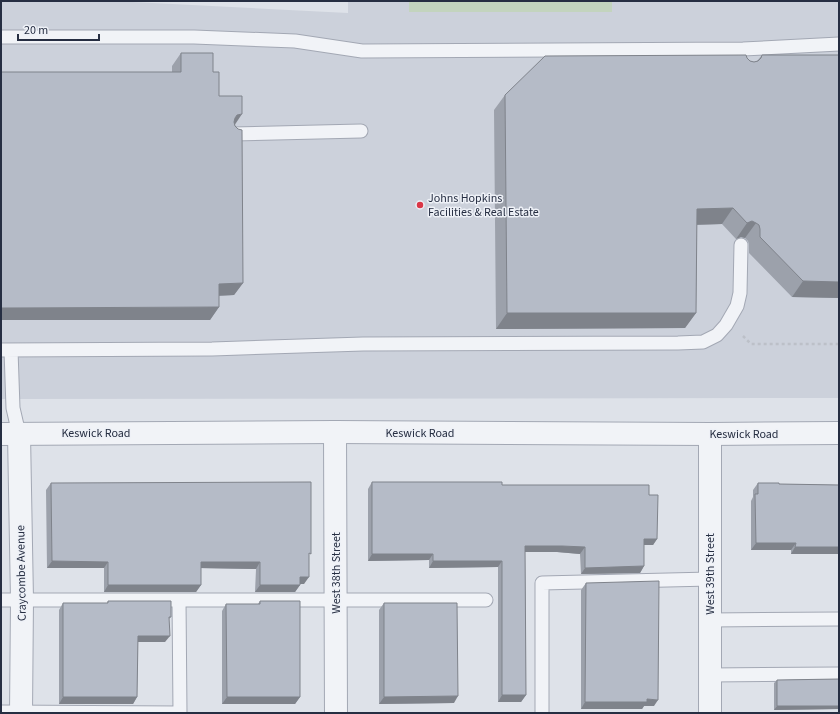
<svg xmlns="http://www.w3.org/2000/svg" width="840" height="714" font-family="'Source Sans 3',sans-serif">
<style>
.built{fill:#ccd1db}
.green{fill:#c3d4be}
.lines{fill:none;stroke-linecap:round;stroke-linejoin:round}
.service-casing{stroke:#a3a8b4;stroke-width:15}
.minor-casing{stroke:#a3a8b4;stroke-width:24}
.tertiary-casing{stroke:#a3a8b4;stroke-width:24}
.path{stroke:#bcc0c8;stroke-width:2.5;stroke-dasharray:3 3;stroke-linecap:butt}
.service{stroke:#f1f3f7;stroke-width:13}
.minor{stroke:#f1f3f7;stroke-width:22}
.tertiary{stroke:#f1f3f7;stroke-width:22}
.wall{fill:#9ca1ab}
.shaded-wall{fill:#7f838b}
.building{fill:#b5bbc7;stroke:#7f838b}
.poi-dot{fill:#da3747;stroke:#eef1f7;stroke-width:1.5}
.labels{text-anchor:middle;stroke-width:3;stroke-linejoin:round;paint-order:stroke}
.poi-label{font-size:12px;fill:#262e42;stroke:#eef1f7;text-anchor:start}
.street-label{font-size:12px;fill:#262e42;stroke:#eef1f7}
</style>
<rect width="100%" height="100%" fill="#dee2e9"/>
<path class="built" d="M 1,1 L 113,1 L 348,13 L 348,1 L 839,1 L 839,398 L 1,399 Z"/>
<path class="green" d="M 409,1 L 612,1 L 612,12 L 409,12 Z"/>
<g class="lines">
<defs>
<path id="service" d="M 1,37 L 194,37 L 295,41 L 362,51 L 743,49 L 839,44
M 233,134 L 361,131
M 1,350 L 212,349 L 363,344 L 678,343 L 703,342 L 717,335 L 726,325 L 737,306 L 740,293 L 741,245
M 11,350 L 13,408 L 19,434
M 1,600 L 486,600
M 179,600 L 180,713
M 710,620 L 839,619
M 710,675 L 839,674
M 1,712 L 179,713
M 542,713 L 542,583 L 710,579"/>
<path id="minor" d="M 335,432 L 336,713
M 19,434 L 22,600 L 21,713
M 710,434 L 710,713"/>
<path id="tertiary" d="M 1,434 L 335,432 L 710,434 L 839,433"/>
</defs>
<use href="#service" class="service-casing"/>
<use href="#minor" class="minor-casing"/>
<use href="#tertiary" class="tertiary-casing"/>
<path class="path" d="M 743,336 L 751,344 L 839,344"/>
<use href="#service" class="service"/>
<use href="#minor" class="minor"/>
<use href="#tertiary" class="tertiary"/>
</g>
<path class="wall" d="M 181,53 L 213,72 L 219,96 L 235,125 L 243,283 L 234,295 L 219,296 L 219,307 L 210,320 L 172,72 L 172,66 Z
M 762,55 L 839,55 L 839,298 L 792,297 L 749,253 L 749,245 L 748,241 L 745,238 L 741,237 L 736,239 L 722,224 L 697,225 L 696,313 L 685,328 L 496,329 L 494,110 L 505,95 L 747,58 L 750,61 L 754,62 L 757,61 Z
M 372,482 L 502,485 L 649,495 L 657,539 L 653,545 L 644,545 L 644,566 L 640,573 L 581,574 L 580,554 L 557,552 L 525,552 L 526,695 L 521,702 L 498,702 L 498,567 L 429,568 L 429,560 L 368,561 L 368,489 Z
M 51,483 L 309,557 L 304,584 L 300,584 L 300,585 L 295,592 L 255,592 L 256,569 L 201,568 L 201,585 L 196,592 L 104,592 L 104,568 L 47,568 L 46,490 Z
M 758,483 L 779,484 L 839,485 L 839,554 L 791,554 L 791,550 L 751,550 L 751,501 L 753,497 L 753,490 Z
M 586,583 L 654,706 L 644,706 L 642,709 L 581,709 L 581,590 Z
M 108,601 L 171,617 L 169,619 L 165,642 L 138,642 L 137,697 L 133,704 L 59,704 L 59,610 L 63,603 L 107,603 Z
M 260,601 L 300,697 L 295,704 L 222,704 L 222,611 L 226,604 L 258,604 Z
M 384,603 L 454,703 L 379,704 L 379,610 Z
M 839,679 L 839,709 L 774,710 L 774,683 L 777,680 Z"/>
<path class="shaded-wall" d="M 242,114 L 234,126 L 229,127 L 237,115 Z
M 733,208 L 722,224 L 686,225 L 697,209 Z
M 752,221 L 756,223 L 745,238 L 741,237 L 736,239 L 747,223 Z
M 803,281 L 839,282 L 839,298 L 792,297 Z
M 243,283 L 234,295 L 210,296 L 219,284 Z
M 219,307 L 210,320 L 1,320 L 1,308 Z
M 507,313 L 696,313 L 685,328 L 496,329 Z
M 644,539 L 657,539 L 653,545 L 640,545 Z
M 756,543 L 796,543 L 791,550 L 751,550 Z
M 525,546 L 562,546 L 585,547 L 580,554 L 557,552 L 521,552 Z
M 795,547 L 839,547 L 839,554 L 791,554 Z
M 372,554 L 433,554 L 429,560 L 368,561 Z
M 52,561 L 108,562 L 104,568 L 47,568 Z
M 433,561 L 502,561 L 498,567 L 429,568 Z
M 201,562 L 260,562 L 256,569 L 196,568 Z
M 644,566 L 640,573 L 581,574 L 585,568 Z
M 300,577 L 309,577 L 304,584 L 295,584 Z
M 108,585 L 201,585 L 196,592 L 104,592 Z
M 260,585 L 300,585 L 295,592 L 255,592 Z
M 138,636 L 170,636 L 165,642 L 133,642 Z
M 502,695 L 526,695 L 521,702 L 498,702 Z
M 458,696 L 454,703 L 379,704 L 384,697 Z
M 63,697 L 137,697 L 133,704 L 59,704 Z
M 227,697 L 300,697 L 295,704 L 222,704 Z
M 647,699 L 658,700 L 654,706 L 644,706 L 642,709 L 581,709 L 585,702 Z
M 777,706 L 839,706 L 839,709 L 774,710 Z"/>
<path class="building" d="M 181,53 L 213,53 L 213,72 L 219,72 L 219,96 L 242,96 L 242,114 L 237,115 L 235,118 L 234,122 L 235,126 L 238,129 L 242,130 L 243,283 L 219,284 L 219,307 L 1,308 L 1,72 L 181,72 Z
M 746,55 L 747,58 L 750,61 L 754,62 L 758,61 L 761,58 L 762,55 L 839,55 L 839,282 L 803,281 L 760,237 L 760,229 L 759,225 L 756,223 L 752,221 L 747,223 L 733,208 L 697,209 L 696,313 L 507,313 L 505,95 L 545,56 Z
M 311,482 L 311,554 L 309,553 L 309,577 L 300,577 L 300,585 L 260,585 L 260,562 L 201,562 L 201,585 L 108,585 L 108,562 L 52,561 L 51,483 Z
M 372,482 L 502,482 L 502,485 L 649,485 L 649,495 L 658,495 L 657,539 L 644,539 L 644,566 L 585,568 L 585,547 L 562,546 L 525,546 L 526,695 L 502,695 L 502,561 L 433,561 L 433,554 L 372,554 Z
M 758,483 L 779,483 L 779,484 L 839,485 L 839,547 L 795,547 L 796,543 L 756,543 L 755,494 L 758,494 Z
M 659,581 L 658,700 L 647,699 L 647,702 L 585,702 L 586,583 Z
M 108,601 L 171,601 L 171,617 L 169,617 L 170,636 L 138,636 L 137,697 L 63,697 L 63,603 L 108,603 Z
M 260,601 L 300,601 L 300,697 L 227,697 L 226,604 L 260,604 Z
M 384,603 L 457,603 L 458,696 L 384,697 Z
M 839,679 L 839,706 L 777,706 L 777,680 Z"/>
<circle class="poi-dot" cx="420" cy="205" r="4"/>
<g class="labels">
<g class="poi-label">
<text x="428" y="202">Johns Hopkins<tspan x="428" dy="14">Facilities &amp; Real Estate</tspan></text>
</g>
<g class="street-label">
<text x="96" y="437">Keswick Road</text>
<text x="420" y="437">Keswick Road</text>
<text x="744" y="438">Keswick Road</text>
<text transform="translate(21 573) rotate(-91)" y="4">Craycombe Avenue</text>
<text transform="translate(336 573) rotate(-90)" y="4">West 38th Street</text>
<text transform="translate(710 574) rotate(-90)" y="4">West 39th Street</text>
</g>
</g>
<rect width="840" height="714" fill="none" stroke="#262e42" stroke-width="4"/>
<path d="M18 34v6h81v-6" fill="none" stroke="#262e42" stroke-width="2"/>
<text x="24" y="34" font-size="12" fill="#262e42" stroke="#eef1f7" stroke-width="3" paint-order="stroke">20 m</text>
</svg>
